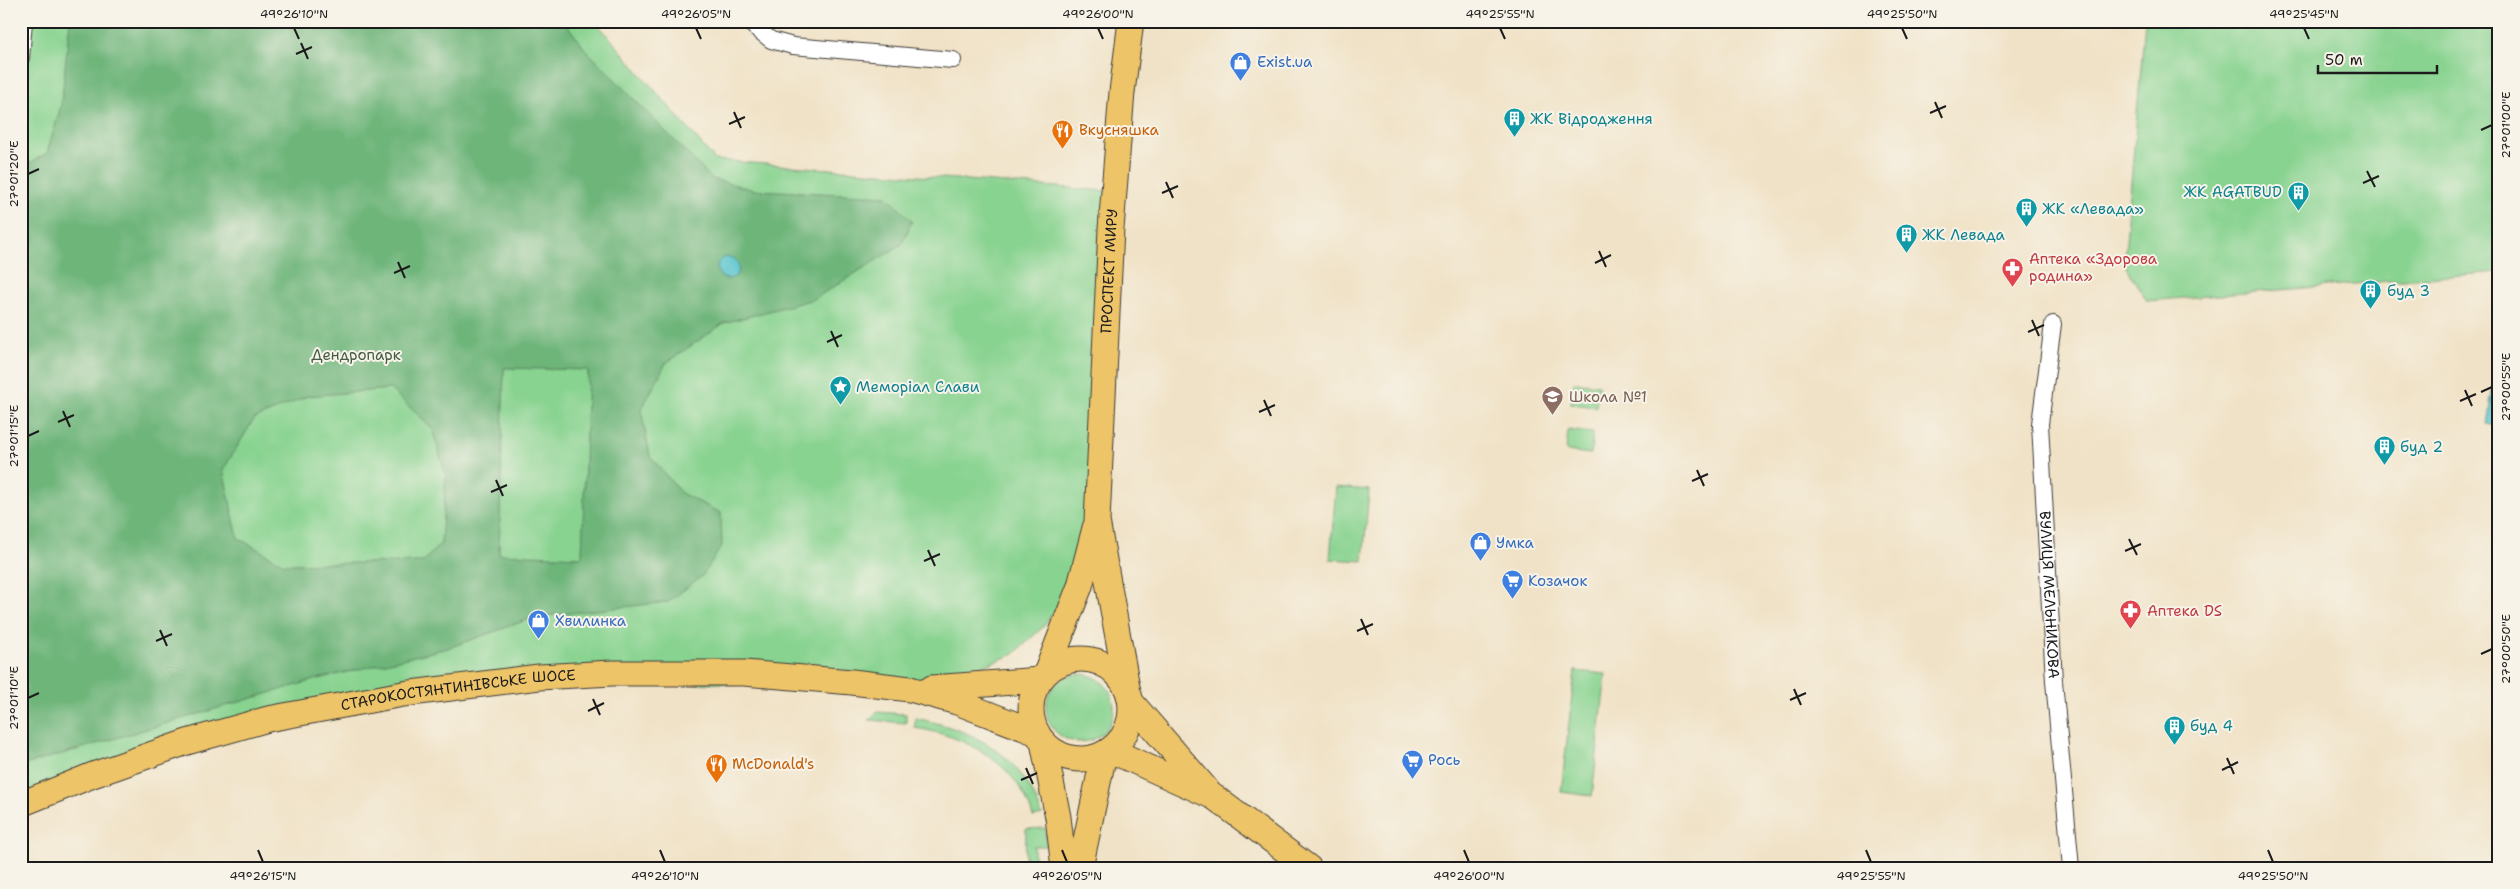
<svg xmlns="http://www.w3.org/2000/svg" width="2520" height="889" font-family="'Shantell Sans',sans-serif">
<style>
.green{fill:#88d390;stroke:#527856}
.forest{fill:#6eb57a;stroke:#45684b;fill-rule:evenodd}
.water{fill:#57c5cd;stroke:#3a7074}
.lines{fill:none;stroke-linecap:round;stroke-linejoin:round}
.minor-casing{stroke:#3c3a36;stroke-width:18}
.primary-casing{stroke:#3c3a36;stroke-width:27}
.minor{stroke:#fff;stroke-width:16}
.primary{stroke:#eec469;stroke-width:25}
.ticks{fill:none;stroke:#1c1c1c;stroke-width:2}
.labels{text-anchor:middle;stroke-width:4;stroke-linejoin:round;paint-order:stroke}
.shop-label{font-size:15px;fill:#366cbe;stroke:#f7f3e8;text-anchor:start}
.culture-label{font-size:15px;fill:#0d838f;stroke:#f7f3e8;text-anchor:start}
.food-label{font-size:15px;fill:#c56008;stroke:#f7f3e8;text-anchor:start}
.health-label{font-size:15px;fill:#be3a42;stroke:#f7f3e8;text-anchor:start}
.street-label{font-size:15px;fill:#1c1c1c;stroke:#f7f3e8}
.park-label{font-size:15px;fill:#425c45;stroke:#f7f3e8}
.education-label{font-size:15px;fill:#785e54;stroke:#f7f3e8;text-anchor:start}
.neatline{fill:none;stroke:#1c1c1c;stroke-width:2}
.ticks-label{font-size:12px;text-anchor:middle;fill:#1c1c1c}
</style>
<rect width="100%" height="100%" fill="#f7f3e8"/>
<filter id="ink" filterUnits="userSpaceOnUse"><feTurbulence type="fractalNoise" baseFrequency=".02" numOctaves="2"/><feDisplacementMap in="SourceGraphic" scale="10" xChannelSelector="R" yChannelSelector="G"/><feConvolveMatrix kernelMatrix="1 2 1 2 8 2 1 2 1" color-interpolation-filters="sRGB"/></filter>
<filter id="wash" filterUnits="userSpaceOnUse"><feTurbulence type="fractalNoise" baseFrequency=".0096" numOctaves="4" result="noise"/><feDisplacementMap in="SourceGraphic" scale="20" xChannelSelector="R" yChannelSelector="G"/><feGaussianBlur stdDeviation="1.12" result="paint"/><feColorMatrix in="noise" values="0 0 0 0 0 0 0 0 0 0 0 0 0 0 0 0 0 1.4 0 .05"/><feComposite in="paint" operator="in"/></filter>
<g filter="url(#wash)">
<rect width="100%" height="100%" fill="#f0e2c6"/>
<path class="green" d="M 21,21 L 595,21 L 715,160 L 1107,191 L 1090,520 L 1073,583 L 1044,626 L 1014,654 L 954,677 L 910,682 L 402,686 L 21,796 Z
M 2145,21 L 2356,21 L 2358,24 L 2361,21 L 2499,21 L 2499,272 L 2147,301 L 2124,264 Z
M 1574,382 L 1599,385 L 1596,407 L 1571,404 Z
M 1568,430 L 1593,433 L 1591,454 L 1566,451 Z
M 1336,487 L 1369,490 L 1363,561 L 1330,559 Z
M 1575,671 L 1606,674 L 1592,796 L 1561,792 Z
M1046 708a34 34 0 1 1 68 0a34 34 0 1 1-68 0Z
M 877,712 L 906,714 L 906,723 L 869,720 Z
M 915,718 C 975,730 1022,754 1042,815 L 1033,817 C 1018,763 966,736 915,728 Z
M 1045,828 L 1047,846 L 1034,846 L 1034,868 L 1025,868 L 1026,829 Z"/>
<path class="forest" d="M 70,21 L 564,21 L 585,49 L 712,179 L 755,190 L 887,196 L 912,221 L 902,244 L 814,299 L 724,323 L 666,363 L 641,410 L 650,456 L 681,493 L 721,513 L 722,546 L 702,576 L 668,602 L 535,617 L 448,648 L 314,680 L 21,766 L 21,168 L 47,153 L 61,106 ZM 504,368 L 588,370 L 582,557 L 499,554 ZM 390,389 L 432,428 L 446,476 L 441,543 L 423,562 L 284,564 L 238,538 L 223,470 L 254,419 L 308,396 Z"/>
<path class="water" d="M717 268a11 11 0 1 1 22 0a11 11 0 1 1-22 0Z
M 2499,346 L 2499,427 L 2487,424 Z"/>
</g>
<g filter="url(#ink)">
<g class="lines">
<defs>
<g id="minor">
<path d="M 747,21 L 771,40 L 793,46 L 953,60"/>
<path d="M 21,58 L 24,21"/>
<path id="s1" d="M 2053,324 L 2040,424 L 2054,681 L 2071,868"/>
</g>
<g id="primary">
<circle cx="1081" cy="709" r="50"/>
<path d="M 1047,671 L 1080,586 L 1095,528"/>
<path id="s2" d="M 1127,687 L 1097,521 L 1111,229 L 1122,92 L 1131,21"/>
<path d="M 932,688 L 1039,680"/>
<path d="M 1131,702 L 1207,790"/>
<path d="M 1043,742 L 1058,817 L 1064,868"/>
<path d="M 1110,750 L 1214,797 L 1309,868"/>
<path id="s3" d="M 21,804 L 93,775 L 187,742 L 268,719 L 403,694 L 539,677 L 612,673 L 744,673 L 852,682 L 910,689 L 957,702 L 1037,733"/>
<path d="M 1080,868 L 1104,754"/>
</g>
</defs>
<use href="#minor" class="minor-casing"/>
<use href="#primary" class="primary-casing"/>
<use href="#minor" class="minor"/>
<use href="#primary" class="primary"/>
</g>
</g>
<path class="ticks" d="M 294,28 L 299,39M 696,28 L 701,39M 1098,28 L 1103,39M 1500,28 L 1505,39M 1902,28 L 1907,39M 2304,28 L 2309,39M 301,43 L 308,59M 296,54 L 312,47M 1935,102 L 1942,118M 734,112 L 741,128M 1930,113 L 1946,106M 729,124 L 745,117M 2481,130 L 2492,125M 2367,171 L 2375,187M 28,174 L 39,169M 1166,182 L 1173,198M 2363,183 L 2379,176M 1162,193 L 1178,186M 1599,251 L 1606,267M 398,262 L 405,278M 1595,263 L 1611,255M 394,273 L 410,266M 2032,320 L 2039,336M 831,331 L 838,347M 2028,332 L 2044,325M 827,342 L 842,335M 2465,390 L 2472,406M 2481,392 L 2492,387M 1264,400 L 1271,416M 2460,401 L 2476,394M 63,411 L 70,427M 1259,412 L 1275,405M 58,422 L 74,415M 28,436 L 39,431M 1697,470 L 1704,486M 496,480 L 503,496M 1692,481 L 1708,474M 491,492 L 507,485M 2129,539 L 2137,555M 928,550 L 935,566M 2125,551 L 2141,544M 924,561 L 940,554M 1361,619 L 1368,635M 160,630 L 167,646M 1357,631 L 1373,624M 156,641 L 172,634M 2481,654 L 2492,649M 1794,689 L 1801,705M 28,698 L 39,693M 593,699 L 600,715M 1790,700 L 1806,693M 588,711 L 604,703M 2227,758 L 2234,774M 1026,768 L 1033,784M 2222,770 L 2238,762M 1021,780 L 1037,773M 258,850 L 263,862M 660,850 L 665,862M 1062,850 L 1067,862M 1464,850 L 1469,862M 1866,850 L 1871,862M 2268,850 L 2273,862"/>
<defs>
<symbol id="shop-pin" viewBox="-11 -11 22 30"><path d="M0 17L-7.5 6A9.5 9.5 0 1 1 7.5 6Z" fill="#3f7fe0" stroke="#f7f3e8"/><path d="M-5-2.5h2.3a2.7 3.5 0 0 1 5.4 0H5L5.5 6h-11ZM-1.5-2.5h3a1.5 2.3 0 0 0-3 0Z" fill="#fff"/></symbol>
<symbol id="building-pin" viewBox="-11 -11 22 30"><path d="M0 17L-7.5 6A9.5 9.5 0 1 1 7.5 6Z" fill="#0f9aa8" stroke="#f7f3e8"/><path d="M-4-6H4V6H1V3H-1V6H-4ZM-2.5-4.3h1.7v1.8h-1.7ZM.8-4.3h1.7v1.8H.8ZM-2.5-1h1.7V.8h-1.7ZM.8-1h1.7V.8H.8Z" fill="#fff"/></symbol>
<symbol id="restaurant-pin" viewBox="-11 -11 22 30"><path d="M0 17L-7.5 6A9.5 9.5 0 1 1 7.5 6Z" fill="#e8710a" stroke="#f7f3e8"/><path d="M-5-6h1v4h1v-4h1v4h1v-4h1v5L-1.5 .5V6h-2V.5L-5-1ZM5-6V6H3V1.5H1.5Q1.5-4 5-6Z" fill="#fff"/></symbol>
<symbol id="pharmacy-pin" viewBox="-11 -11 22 30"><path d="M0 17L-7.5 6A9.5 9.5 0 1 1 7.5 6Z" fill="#e0444e" stroke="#f7f3e8"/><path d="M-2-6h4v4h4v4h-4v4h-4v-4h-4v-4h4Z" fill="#fff"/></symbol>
<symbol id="sight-pin" viewBox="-11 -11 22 30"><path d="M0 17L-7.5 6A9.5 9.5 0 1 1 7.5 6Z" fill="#0f9aa8" stroke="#f7f3e8"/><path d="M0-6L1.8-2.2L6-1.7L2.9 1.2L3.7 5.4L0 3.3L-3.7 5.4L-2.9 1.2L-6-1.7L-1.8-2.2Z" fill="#fff"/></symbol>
<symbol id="school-pin" viewBox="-11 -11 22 30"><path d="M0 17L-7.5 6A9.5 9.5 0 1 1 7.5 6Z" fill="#8d6e63" stroke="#f7f3e8"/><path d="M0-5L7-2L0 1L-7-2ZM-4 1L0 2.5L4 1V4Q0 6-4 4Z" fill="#fff"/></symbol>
<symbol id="supermarket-pin" viewBox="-11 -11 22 30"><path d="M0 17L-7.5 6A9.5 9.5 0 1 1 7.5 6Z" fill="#3f7fe0" stroke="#f7f3e8"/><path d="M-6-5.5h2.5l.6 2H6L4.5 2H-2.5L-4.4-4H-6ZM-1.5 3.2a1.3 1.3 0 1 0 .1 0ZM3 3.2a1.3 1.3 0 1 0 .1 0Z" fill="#fff"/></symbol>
</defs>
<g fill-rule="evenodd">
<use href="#shop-pin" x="1228" y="50" width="25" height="34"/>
<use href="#building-pin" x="1502" y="106" width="25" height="34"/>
<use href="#restaurant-pin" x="1050" y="118" width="25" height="34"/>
<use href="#building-pin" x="2286" y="180" width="25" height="34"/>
<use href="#building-pin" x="2014" y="196" width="25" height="34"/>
<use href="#building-pin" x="1894" y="222" width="25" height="34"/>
<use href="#pharmacy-pin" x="2000" y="256" width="25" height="34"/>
<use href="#building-pin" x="2358" y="278" width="25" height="34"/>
<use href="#sight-pin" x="828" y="374" width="25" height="34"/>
<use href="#school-pin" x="1540" y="384" width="25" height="34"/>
<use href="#building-pin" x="2372" y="434" width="25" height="34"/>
<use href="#shop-pin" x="1468" y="530" width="25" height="34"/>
<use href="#supermarket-pin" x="1500" y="568" width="25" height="34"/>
<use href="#pharmacy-pin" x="2118" y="598" width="25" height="34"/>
<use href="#shop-pin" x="526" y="608" width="25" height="34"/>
<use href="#building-pin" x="2162" y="714" width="25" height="34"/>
<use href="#supermarket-pin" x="1400" y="748" width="25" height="34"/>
<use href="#restaurant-pin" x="704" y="752" width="25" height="34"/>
</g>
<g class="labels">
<g class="shop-label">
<text x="1257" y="67">Exist.ua</text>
<text x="1496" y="548">Умка</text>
<text x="1528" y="586">Козачок</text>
<text x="555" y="626">Хвилинка</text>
<text x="1428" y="765">Рось</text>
</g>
<g class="culture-label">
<text x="1530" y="124">ЖК Відродження</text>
<text x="2282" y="197" text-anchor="end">ЖК AGATBUD</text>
<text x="2042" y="214">ЖК «Левада»</text>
<text x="1922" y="240">ЖК Левада</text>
<text x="2387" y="296">буд 3</text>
<text x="856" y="392">Меморіал Слави</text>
<text x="2400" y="452">буд 2</text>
<text x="2190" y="731">буд 4</text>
</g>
<g class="food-label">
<text x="1079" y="135">Вкусняшка</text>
<text x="732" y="769">McDonald's</text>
</g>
<g class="health-label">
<text x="2029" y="264">Аптека «Здорова<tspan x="2029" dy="17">родина»</tspan></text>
<text x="2147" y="616">Аптека DS</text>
</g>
<g class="street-label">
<text dy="5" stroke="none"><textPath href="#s2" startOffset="419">ПРОСПЕКТ МИРУ</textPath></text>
<text dy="5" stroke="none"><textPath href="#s1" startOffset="272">ВУЛИЦЯ МЕЛЬНИКОВА</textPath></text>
<text dy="5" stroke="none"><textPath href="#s3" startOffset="454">СТАРОКОСТЯНТИНІВСЬКЕ ШОСЕ</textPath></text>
</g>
<g class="park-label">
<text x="356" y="360">Дендропарк</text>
</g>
<g class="education-label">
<text x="1569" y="402">Школа №1</text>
</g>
</g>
<rect width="2520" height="889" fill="none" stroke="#f7f3e8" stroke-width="55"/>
<path d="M2318 65v8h119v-8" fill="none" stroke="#1c1c1c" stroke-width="2.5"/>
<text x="2325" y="65" font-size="15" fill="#1c1c1c" stroke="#f7f3e8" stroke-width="4" paint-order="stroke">50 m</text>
<rect x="28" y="28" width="2464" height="834" class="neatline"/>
<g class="ticks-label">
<text x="294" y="18">49°26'10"N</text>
<text x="696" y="18">49°26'05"N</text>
<text x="1098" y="18">49°26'00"N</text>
<text x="1500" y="18">49°25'55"N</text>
<text x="1902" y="18">49°25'50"N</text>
<text x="2304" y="18">49°25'45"N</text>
<text transform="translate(2506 125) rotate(-90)" y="4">27°01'00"E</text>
<text transform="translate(14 174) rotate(-90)" y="4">27°01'20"E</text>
<text transform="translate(2506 387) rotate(-90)" y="4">27°00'55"E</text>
<text transform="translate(14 436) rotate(-90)" y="4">27°01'15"E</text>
<text transform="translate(2506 649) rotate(-90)" y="4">27°00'50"E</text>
<text transform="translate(14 698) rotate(-90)" y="4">27°01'10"E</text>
<text x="263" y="880">49°26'15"N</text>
<text x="665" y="880">49°26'10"N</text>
<text x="1067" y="880">49°26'05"N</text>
<text x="1469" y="880">49°26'00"N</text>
<text x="1871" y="880">49°25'55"N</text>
<text x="2273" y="880">49°25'50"N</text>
</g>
</svg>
